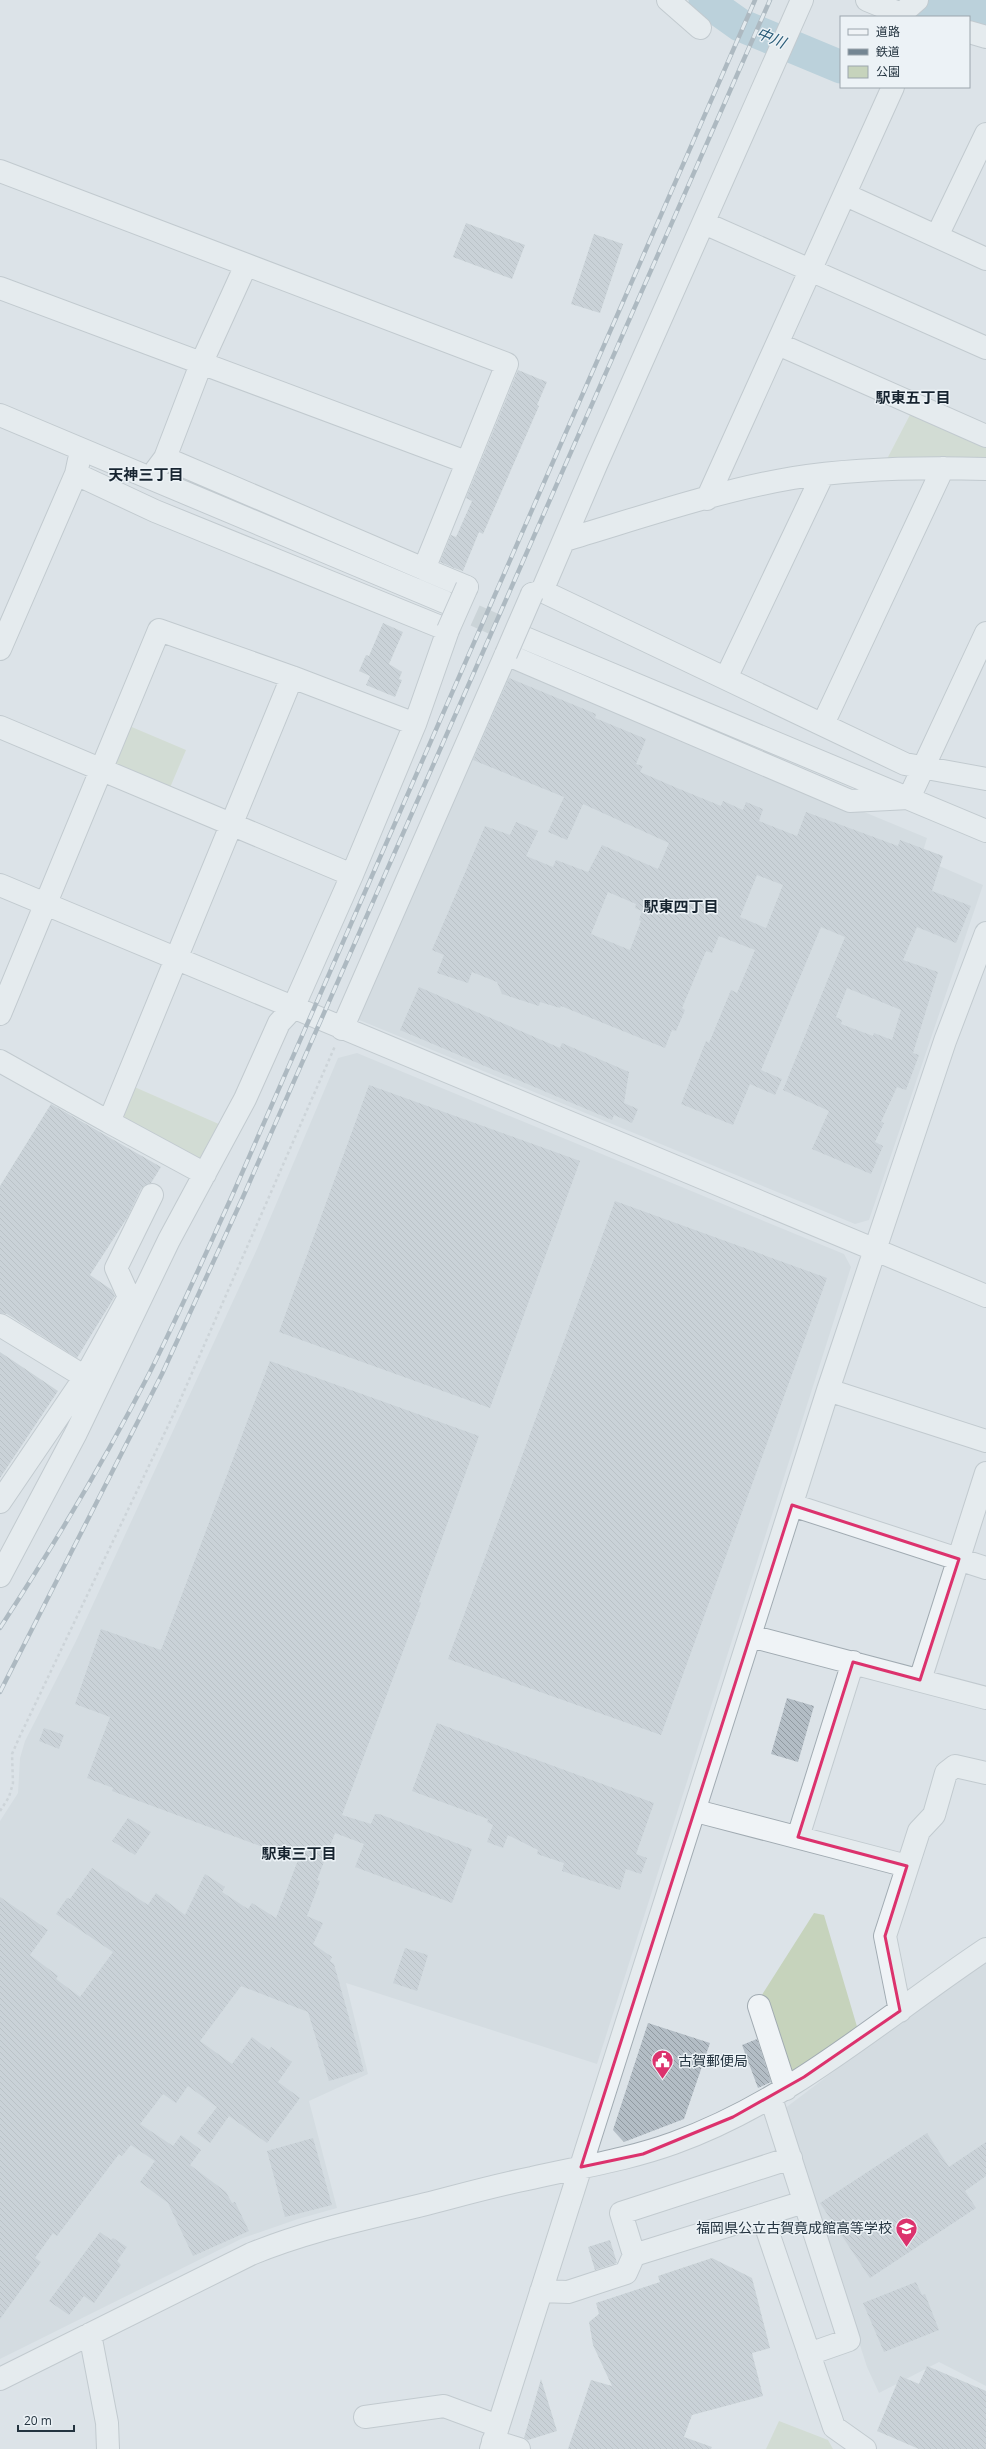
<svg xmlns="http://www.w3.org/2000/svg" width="986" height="2449" font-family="'Open Sans','Noto Sans JP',sans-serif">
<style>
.built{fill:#cad3da}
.park{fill:#c6d3bc}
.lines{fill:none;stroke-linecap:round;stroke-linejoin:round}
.river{stroke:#93bacc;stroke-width:33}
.building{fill:url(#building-back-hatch);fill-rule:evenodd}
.minor-tunnel{stroke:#b7c0c6;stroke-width:22;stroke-dasharray:22 11;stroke-linecap:butt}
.minor-casing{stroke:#a1abb2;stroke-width:24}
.path{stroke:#bac1c7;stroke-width:2.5;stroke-dasharray:3 3;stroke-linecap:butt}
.minor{stroke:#eff3f6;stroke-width:22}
.rail-casing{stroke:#748693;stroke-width:4.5}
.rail{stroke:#ecf2f6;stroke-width:3;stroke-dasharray:9;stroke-linecap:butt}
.minor-bridge-casing{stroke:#a1abb2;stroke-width:24;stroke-linecap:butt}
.minor-bridge{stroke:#eff3f6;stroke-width:22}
.marked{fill:none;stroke:#dc326d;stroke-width:3;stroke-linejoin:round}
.labels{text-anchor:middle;stroke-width:3;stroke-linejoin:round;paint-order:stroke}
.poi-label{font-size:14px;fill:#243440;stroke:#ecf2f6;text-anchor:start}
.water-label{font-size:15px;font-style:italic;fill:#2a5c78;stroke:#ecf2f6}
.neighbourhood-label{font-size:15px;font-weight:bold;fill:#172430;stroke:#ecf2f6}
</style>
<defs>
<pattern id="building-back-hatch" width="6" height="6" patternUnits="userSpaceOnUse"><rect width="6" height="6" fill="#b3bdc5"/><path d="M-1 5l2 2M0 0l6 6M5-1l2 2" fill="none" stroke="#919aa1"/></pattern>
</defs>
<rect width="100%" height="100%" fill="#dce3e8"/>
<path class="built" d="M 508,665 L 927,838 L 921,858 L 983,885 L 869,1220 L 855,1224 L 352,1017 Z
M 357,1053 L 844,1254 L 851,1267 L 597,2064 L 346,1983 L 368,2074 L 309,2101 L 337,2208 L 298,2219 L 243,2238 L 0,2359 L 0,1821 L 18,1793 L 20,1758 L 25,1741 L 76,1641 L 257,1249 L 338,1058 Z
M 986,1956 L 986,2386 L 939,2362 L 879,2393 L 867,2367 L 784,2109 Z"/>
<path class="park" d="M 912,411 L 986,444 L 986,462 L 887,459 Z
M 127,725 L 186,750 L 169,790 L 109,765 Z
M 130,1085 L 221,1125 L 204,1160 L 196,1162 L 119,1119 Z
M 814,1913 L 824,1915 L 858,2030 L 787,2077 L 760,1998 Z
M 779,2421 L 828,2440 L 833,2449 L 766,2449 Z"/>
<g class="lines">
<path class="river" d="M 705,0 L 740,25 L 841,67
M 932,17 C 949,3 967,11 986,17"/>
</g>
<path class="building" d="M 466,223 L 525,245 L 512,279 L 453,257 Z
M 594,234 L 623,244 L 600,313 L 571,304 Z
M 518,370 L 547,382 L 537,405 L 539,406 L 483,534 L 479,532 L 463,571 L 454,568 L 440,562 L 451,535 L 456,537 L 472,501 L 466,498 Z
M 383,623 L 403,632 L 389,664 L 402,672 L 399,679 L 402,680 L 395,697 L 366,685 L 370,676 L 359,671 L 366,655 L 369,656 Z
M 509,678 L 596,714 L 595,718 L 646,739 L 636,764 L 643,766 L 640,772 L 677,788 L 721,806 L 723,801 L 743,810 L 746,802 L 763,809 L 759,821 L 797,836 L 806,812 L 898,846 L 900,840 L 943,856 L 932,891 L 971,906 L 956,943 L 917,927 L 903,960 L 938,972 L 913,1053 L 919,1055 L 906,1090 L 897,1087 L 881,1122 L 884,1123 L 875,1142 L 883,1146 L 871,1174 L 812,1149 L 829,1111 L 783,1090 L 845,937 L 821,927 L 761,1070 L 782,1079 L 775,1095 L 750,1084 L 733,1125 L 681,1104 L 706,1041 L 709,1043 L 731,990 L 737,993 L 755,950 L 719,936 L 712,953 L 706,951 L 682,1008 L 685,1010 L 676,1031 L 672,1030 L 665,1048 L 561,1006 L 560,1008 L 540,1002 L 539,1006 L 502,994 L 497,982 L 472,972 L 468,983 L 437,973 L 444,955 L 432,950 L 485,826 L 510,835 L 516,822 L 538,831 L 526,856 L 553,867 L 556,860 L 588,872 L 602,845 L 658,869 L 669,843 L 583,804 L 567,840 L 548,832 L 564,797 L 473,760 ZM 757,875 L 783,885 L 766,928 L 740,917 ZM 608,892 L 636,904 L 635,908 L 642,911 L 639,920 L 641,921 L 630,950 L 591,934 ZM 847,988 L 901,1010 L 892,1040 L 874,1033 L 873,1036 L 841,1024 L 842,1020 L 836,1017 Z
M 419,987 L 560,1048 L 562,1043 L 629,1072 L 624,1103 L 638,1109 L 632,1123 L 614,1115 L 612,1120 L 400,1030 Z
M 369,1085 L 580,1161 L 490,1408 L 279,1332 Z
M 51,1104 L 161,1167 L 151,1183 L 141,1189 L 127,1218 L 90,1275 L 112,1290 L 115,1296 L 77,1358 L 7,1314 L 0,1313 L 0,1186 Z
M 615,1201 L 827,1278 L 661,1735 L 448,1659 Z
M 0,1352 L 58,1391 L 0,1478 Z
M 270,1361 L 479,1436 L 419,1602 L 421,1603 L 342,1815 L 371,1824 L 375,1814 L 379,1814 L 472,1849 L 452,1903 L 355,1867 L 364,1844 L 335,1833 L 317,1880 L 320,1881 L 307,1916 L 323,1923 L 313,1944 L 332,1957 L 330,1961 L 334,1964 L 364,2071 L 329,2081 L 308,2012 L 241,1986 L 200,2041 L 232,2064 L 252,2037 L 269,2050 L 271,2047 L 292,2062 L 278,2082 L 300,2098 L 267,2143 L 229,2116 L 210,2143 L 197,2133 L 217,2107 L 188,2086 L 176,2103 L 163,2094 L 140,2124 L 173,2146 L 181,2135 L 201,2150 L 190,2165 L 226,2192 L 232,2203 L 235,2202 L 249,2231 L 193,2256 L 168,2203 L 140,2182 L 155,2161 L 131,2145 L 122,2156 L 119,2154 L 57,2236 L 53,2233 L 35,2258 L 41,2262 L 0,2319 L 0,1897 L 48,1930 L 30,1955 L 58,1976 L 56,1979 L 80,1997 L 113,1952 L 56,1914 L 67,1898 L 70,1899 L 92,1868 L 148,1905 L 156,1893 L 185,1915 L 205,1874 L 225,1887 L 222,1892 L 248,1909 L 252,1903 L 276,1918 L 298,1860 L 112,1791 L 113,1788 L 87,1778 L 110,1717 L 75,1704 L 101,1629 L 161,1650 Z
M 787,1698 L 814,1706 L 798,1762 L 771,1754 Z
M 437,1723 L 654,1803 L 636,1854 L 647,1858 L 641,1874 L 626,1869 L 620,1890 L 562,1871 L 564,1863 L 537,1854 L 538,1850 L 508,1835 L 503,1848 L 487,1842 L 493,1825 L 487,1822 L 488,1819 L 412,1791 Z
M 44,1728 L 64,1735 L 59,1749 L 39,1741 Z
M 128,1818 L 151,1832 L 135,1855 L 112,1841 Z
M 405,1948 L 428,1955 L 417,1991 L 393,1983 Z
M 648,2023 L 710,2043 L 684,2119 L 624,2142 L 613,2130 Z
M 757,2039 L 771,2082 L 758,2088 L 742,2045 Z
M 927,2133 L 949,2167 L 986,2142 L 986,2176 L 965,2191 L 976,2208 L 870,2278 L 820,2203 Z
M 313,2138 L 332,2205 L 285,2217 L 267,2151 Z
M 100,2232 L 111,2240 L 113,2238 L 127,2247 L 117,2261 L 121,2265 L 94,2303 L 84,2296 L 69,2315 L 49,2301 Z
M 610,2240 L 617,2263 L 595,2270 L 588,2247 Z
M 712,2258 L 752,2278 L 770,2348 L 752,2353 L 763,2396 L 692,2415 L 684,2437 L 712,2447 L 711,2449 L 568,2449 L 591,2380 L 612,2386 L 593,2345 L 589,2322 L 599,2314 L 596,2303 L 660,2282 L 658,2276 Z
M 916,2282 L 922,2295 L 925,2294 L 939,2330 L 884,2352 L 863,2303 Z
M 927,2366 L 986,2391 L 986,2449 L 919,2449 L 877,2431 L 900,2376 L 919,2384 Z
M 541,2379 L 557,2431 L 528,2440 L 524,2438 Z"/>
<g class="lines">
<path class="minor-tunnel" d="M 445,602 L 525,638"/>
<defs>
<path id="minor" d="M 668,0 L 700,28
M 867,0 L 901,14 L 917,0
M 969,32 L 986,37
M 0,171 L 507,364 L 424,569 L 467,587
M 846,195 L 986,259
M 704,223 L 986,348
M 937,236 L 986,134
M 0,288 L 466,462
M 778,344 L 986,436
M 0,415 L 445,602
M 165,458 L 424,569
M 156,470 L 165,458 L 201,364 L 246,265
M 707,499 L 893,87
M 565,540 C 639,518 717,491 793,478 C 857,468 921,467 986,469
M 542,591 L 905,764 L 986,779
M 532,594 L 542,591 L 596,465 L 802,0
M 525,638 L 986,831
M 0,649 L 76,474 L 79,460
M 726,678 L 823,474
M 823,724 L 943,468
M 0,727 L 352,875
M 0,885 L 986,1296
M 0,1014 L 159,630 L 292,677 L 415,724 L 448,630 L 155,511 L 76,474
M 342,1029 L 506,654 L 850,801 L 909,798 L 986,633
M 0,1061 L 109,1122 L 292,677
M 109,1122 L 205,1174
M 0,1325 L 85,1377
M 828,1390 L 986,1441
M 0,1502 L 85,1377 L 129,1297 L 116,1268 L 152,1195
M 792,1505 L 986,1568
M 0,1576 L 76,1433 L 169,1240 L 245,1099 L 279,1023 L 293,1008 L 352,875 L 415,724
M 750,1636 L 986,1698
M 920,1680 L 986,1473
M 696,1811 L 907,1866
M 798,1837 L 853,1662
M 759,2006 L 786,2089
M 900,2011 L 885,1936 L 919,1831 L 934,1815 L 946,1773 L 955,1766 L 986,1773
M 771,2098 L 849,2340 L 809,2354
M 762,2215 L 834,2427 L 865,2449
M 634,2255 L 804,2202
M 541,2291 L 568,2292 L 626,2273 L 634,2255 L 621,2213 L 791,2158
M 90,2334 L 107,2423 L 108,2449
M 0,2379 L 251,2254 C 310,2230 365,2219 426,2204 C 461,2195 496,2185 532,2178 C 580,2167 627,2160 674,2143 C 791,2101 884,2017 986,1949
M 365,2417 L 444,2406 L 498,2426
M 493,2441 L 519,2449
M 491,2449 L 828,1390 L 945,1041 L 986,933"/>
</defs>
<use href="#minor" class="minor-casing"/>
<path class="path" d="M 0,1811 L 9,1797 L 13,1783 L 12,1754 L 19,1738 L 178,1405 L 335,1046"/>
<use href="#minor" class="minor"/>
<defs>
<path id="rail" d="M 0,1628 C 54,1545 105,1460 150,1372 C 179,1314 205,1255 232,1196 L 755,0
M 0,1692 L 162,1374 L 243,1197 L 770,0"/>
</defs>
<use href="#rail" class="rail-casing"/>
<use href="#rail" class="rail"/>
<defs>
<path id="minor-bridge" d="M 448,630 L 467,587
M 506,654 L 532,594"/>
</defs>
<use href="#minor-bridge" class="minor-bridge-casing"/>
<use href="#minor-bridge" class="minor-bridge"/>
</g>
<path d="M0 0H986V2449H0ZM 792,1505 L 959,1559 L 920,1680 L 853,1662 L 798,1837 L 907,1866 L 885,1936 L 900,2011 L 804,2077 L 733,2117 L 643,2154 L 581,2167 Z" fill="#dce3e8" fill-opacity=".55" fill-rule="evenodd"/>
<path class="marked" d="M 792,1505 L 959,1559 L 920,1680 L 853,1662 L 798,1837 L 907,1866 L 885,1936 L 900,2011 L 804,2077 L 733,2117 L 643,2154 L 581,2167 Z"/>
<defs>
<symbol id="civic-pin" viewBox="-11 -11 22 30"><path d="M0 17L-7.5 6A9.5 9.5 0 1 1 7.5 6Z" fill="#dc326d" stroke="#ecf2f6"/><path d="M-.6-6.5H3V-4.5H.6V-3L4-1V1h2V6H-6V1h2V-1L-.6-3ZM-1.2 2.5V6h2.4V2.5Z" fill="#fff"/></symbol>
<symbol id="school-pin" viewBox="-11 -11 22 30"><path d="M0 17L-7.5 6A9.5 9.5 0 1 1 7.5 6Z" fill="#dc326d" stroke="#ecf2f6"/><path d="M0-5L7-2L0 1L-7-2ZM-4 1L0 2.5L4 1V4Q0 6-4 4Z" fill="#fff"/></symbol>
</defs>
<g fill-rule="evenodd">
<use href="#civic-pin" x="650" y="2048" width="25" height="34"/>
<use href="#school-pin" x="894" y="2216" width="25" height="34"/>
</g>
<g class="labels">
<g class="poi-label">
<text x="678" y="2066">古賀郵便局</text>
<text x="892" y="2233" text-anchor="end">福岡県公立古賀竟成館高等学校</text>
</g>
<g class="water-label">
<text transform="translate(771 38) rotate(23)" y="5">中川</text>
</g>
<g class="neighbourhood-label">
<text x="913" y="403">駅東五丁目</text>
<text x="146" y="480">天神三丁目</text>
<text x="681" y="912">駅東四丁目</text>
<text x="299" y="1859">駅東三丁目</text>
</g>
</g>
<rect x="840" y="16" width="130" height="72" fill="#ecf2f6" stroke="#9ca6ad"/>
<rect x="848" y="29" width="20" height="6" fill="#eff3f6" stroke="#9ca6ad"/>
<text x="876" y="36" font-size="12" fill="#243440">道路</text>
<rect x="848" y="49" width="20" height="6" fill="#748693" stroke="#9ca6ad"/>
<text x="876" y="56" font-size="12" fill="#243440">鉄道</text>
<rect x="848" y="66" width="20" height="12" fill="#c6d3bc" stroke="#9ca6ad"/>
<text x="876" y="76" font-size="12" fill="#243440">公園</text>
<path d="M18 2425v6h56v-6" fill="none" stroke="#243440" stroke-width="2"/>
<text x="24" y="2425" font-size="12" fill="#243440" stroke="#ecf2f6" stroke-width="3" paint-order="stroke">20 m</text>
</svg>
